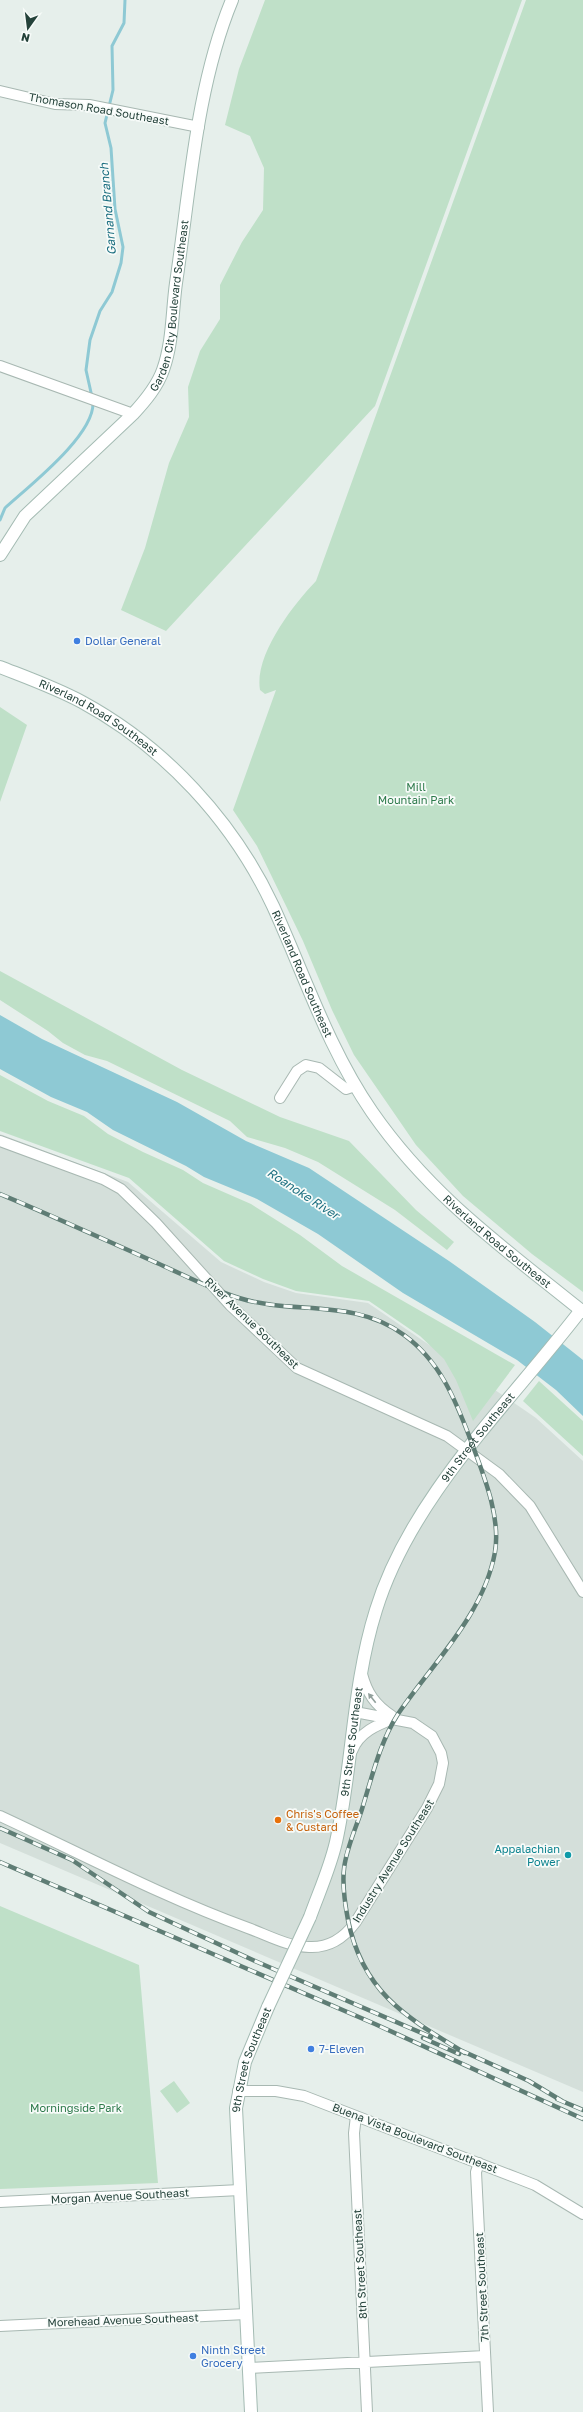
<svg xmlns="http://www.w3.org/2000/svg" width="583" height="2412" font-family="'Golos Text',sans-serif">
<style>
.built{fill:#d4dfda}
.green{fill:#bfe0c8}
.water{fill:#8ec9d4}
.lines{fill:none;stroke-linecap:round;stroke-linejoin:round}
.stream{stroke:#8ec9d4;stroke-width:3}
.street-casing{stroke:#a8b8b2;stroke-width:12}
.secondary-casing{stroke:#a4bbb3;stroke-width:14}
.street{stroke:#fff;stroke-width:10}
.secondary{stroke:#fff;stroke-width:12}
.rail-casing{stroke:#5f7d75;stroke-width:4.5}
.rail{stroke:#f7fbf9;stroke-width:3;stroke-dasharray:9;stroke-linecap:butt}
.secondary-bridge-casing{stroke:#a4bbb3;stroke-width:14;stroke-linecap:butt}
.secondary-bridge{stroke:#fff;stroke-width:12}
.oneway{fill:#92a09c}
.shop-dot{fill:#3f7fe0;stroke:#f7fbf9;stroke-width:1.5}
.food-dot{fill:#e8710a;stroke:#f7fbf9;stroke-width:1.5}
.culture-dot{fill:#0f9aa8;stroke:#f7fbf9;stroke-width:1.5}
.labels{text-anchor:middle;stroke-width:3.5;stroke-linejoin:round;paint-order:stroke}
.street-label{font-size:11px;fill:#24423a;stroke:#f7fbf9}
.shop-label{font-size:11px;fill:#366cbe;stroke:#f7fbf9;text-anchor:start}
.park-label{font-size:11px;fill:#2d7a4b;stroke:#f7fbf9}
.food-label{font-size:11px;fill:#c56008;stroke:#f7fbf9;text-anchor:start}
.culture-label{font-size:11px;fill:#0d838f;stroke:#f7fbf9;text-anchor:end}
.water-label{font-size:12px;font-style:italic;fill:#1c6f80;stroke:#f7fbf9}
</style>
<rect width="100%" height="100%" fill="#e6efeb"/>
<path class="built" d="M 0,1134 L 128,1182 L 221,1262 L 264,1282 L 296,1293 L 368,1303 L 536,1418 L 583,1461 L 583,2092 L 0,1843 Z"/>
<path class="green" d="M 265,0 L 522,0 L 375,406 L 166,631 L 121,610 L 145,548 L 169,463 L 189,417 L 188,387 L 200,351 L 220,319 L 220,285 L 242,242 L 263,210 L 264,168 L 250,136 L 225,125 L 239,69 Z
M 526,0 L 583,0 L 583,1292 L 532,1254 L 463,1196 L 416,1145 L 354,1055 L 332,1010 L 303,941 L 257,846 L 233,810 L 276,690 L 265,694 L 260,690 C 254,655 293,605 316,581 Z
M 0,707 L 27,725 L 0,802 Z
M 0,971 L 182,1070 L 280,1117 L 349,1141 L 416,1210 L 454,1242 L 447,1250 L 395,1210 L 318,1162 L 285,1148 L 247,1137 L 230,1121 L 107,1061 L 85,1055 L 63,1043 L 48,1031 L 0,1000 Z
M 0,1075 L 48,1101 L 84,1116 L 108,1134 L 143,1152 L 183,1170 L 203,1183 L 251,1204 L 300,1235 L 342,1266 L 515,1365 L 473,1421 L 456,1380 L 444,1359 L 420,1336 L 369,1301 L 296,1291 L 263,1279 L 224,1261 L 129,1178 L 0,1131 Z
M 539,1381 L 583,1421 L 583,1456 L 523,1401 Z
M 0,1906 L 139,1965 L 158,2183 L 0,2189 Z
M 174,2081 L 190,2103 L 177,2113 L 160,2091 Z"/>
<path class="water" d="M 0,1015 L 42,1039 L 177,1102 L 246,1141 L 309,1168 L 449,1261 L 535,1322 L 583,1360 L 583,1416 L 556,1390 L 517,1360 L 403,1293 L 318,1234 L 257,1199 L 204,1177 L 186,1166 L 113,1130 L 87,1112 L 51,1097 L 0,1069 Z"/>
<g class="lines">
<path class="stream" d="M 92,397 L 86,370 L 90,340 L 100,311 L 112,292 L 121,263 L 123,247 L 115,209 L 111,148 L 105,123 L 113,90 L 112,46 L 124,23 L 125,0
M 0,520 L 5,508 C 29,486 95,435 93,402"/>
<defs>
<path id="street" d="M 0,91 L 55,104 L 89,105 L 199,127
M 0,366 L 133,414
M 280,1098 L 297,1071 L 306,1065 L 319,1068 L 346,1089 L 355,1086
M 0,1141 L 103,1179 L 121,1189 L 156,1223 L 230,1305 L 297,1368 L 447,1436 L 499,1474 L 530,1506 L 583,1592
M 362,1674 C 367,1693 375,1705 392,1716
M 352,1751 C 359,1732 377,1725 395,1718
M 0,1816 C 82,1854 163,1897 248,1928 C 267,1935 289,1947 309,1947 C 328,1948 343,1939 355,1923 L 427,1808 L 439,1784 L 443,1763 L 441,1753 L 432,1736 L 413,1723 L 355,1712
M 238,2091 L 276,2091 L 304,2096 L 517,2178 L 535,2185 L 583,2214
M 356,2116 L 354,2133 L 367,2412
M 479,2163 L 476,2172 L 488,2412
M 0,2202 L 240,2190
M 0,2326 L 246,2314
M 248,2368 L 485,2356"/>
<g id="secondary">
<path id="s1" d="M 0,555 L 25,516 L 133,414 C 145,401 157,387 163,370 C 173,342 172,312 176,283 C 190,190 196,87 232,0"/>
<path id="s2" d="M 0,667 C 28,678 56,688 82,702 C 165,747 233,821 273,906 C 305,976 328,1048 372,1112 C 431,1197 504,1248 583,1312"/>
<path id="s3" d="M 310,1917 C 319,1892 330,1868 336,1842 C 353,1766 352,1686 376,1610 C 411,1496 510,1403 581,1310"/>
<path id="s4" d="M 251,2412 L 236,2108 L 245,2062 L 268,2007"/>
</g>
</defs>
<use href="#street" class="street-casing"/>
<use href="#secondary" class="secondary-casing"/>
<use href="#street" class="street"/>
<use href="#secondary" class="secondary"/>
<defs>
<path id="rail" d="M 0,1194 C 53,1216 105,1240 157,1263 C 184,1275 210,1289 239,1298 C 294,1315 354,1298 404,1335 C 440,1361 456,1401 471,1441 C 483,1474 501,1516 495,1552 C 484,1614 433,1663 398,1714 C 380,1742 372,1777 362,1809 C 356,1828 346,1849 344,1869 C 342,1886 345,1904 348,1920 C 363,1993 406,2017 465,2053
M 0,1828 L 72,1860 L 149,1912 L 255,1961 L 431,2037
M 0,1862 L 375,2024 L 583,2119
M 423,2038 L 459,2054
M 460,2050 L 529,2081 L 562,2101
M 557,2099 L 583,2110"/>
</defs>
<use href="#rail" class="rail-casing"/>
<use href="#rail" class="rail"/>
<defs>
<path id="secondary-bridge" d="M 268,2007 L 310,1917"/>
</defs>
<use href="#secondary-bridge" class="secondary-bridge-casing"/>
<use href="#secondary-bridge" class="secondary-bridge"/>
</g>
<defs><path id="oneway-solid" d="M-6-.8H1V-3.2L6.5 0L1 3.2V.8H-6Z"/></defs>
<use class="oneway" href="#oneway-solid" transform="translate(372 1698) rotate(-128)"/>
<g class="shop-dot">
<circle cx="77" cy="641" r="4"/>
<circle cx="311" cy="2049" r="4"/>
<circle cx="193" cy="2356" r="4"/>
</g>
<circle class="food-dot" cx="278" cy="1820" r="4"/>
<circle class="culture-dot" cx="568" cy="1855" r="4"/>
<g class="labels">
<g class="street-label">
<text transform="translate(99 109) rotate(10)" y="4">Thomason Road Southeast</text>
<text dy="4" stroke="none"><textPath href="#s1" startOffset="313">Garden City Boulevard Southeast</textPath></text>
<text dy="4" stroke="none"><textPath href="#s2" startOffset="111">Riverland Road Southeast</textPath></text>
<text dy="4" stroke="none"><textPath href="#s2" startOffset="447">Riverland Road Southeast</textPath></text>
<text dy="4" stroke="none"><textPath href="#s2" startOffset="783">Riverland Road Southeast</textPath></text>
<text transform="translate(252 1323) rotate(44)" y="4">River Avenue Southeast</text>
<text dy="4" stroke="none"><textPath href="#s3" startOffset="517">9th Street Southeast</textPath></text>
<text dy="4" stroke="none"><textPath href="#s3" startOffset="181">9th Street Southeast</textPath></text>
<text transform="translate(393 1861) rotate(-58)" y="4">Industry Avenue Southeast</text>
<text dy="4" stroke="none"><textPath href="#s4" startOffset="355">9th Street Southeast</textPath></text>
<text transform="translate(415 2138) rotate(21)" y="4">Buena Vista Boulevard Southeast</text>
<text transform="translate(120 2196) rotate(-3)" y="4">Morgan Avenue Southeast</text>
<text transform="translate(360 2264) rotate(-93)" y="4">8th Street Southeast</text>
<text transform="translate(482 2287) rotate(-93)" y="4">7th Street Southeast</text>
<text transform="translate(123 2320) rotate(-2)" y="4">Morehead Avenue Southeast</text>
</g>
<g class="shop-label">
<text x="85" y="645">Dollar General</text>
<text x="319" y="2053">7-Eleven</text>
<text x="201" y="2354">Ninth Street<tspan x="201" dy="13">Grocery</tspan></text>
</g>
<g class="park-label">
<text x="416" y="791">Mill<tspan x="416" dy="13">Mountain Park</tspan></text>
<text x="76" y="2112">Morningside Park</text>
</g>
<g class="food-label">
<text x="286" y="1818">Chris's Coffee<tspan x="286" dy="13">&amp; Custard</tspan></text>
</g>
<g class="culture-label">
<text x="560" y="1853">Appalachian<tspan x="560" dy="13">Power</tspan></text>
</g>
<g class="water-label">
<text transform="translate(108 209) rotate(-95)" y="4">Garnand Branch</text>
<text transform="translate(303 1194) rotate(33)" y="4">Roanoke River</text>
</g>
</g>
<g transform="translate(28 28) rotate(194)" stroke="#f7fbf9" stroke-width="3" paint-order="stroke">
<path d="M0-3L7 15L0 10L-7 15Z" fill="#24423a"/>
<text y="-6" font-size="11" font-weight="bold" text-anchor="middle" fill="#24423a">N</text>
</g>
</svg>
